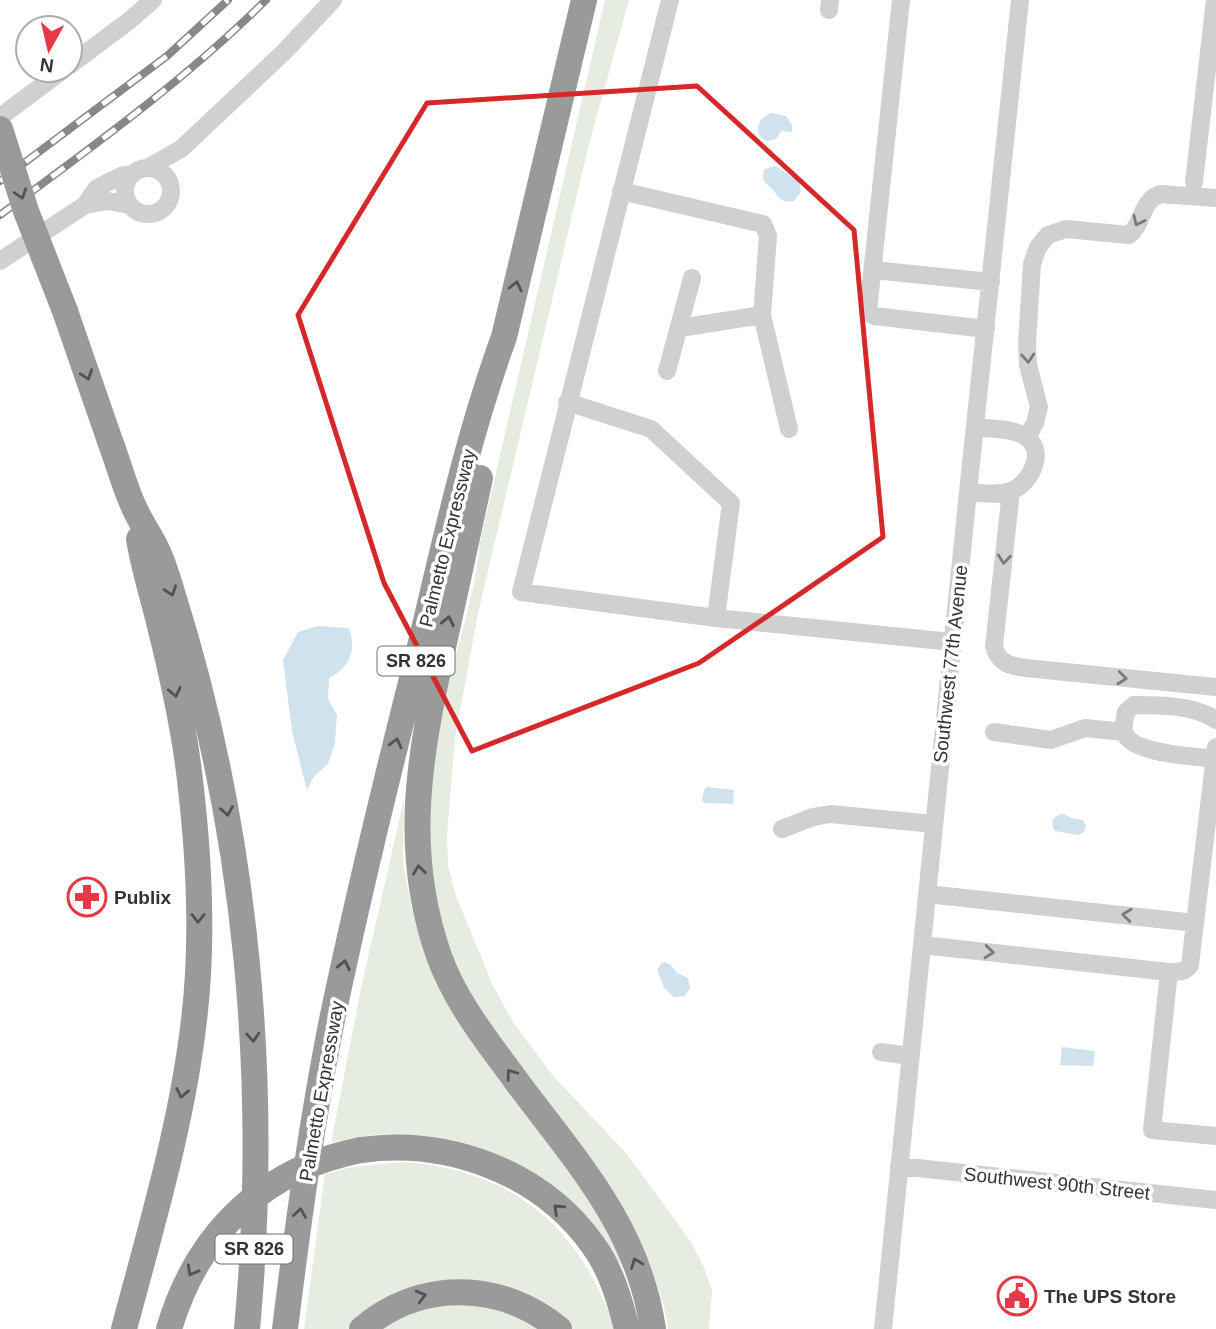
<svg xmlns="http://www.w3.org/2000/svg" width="1216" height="1329" font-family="Arial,sans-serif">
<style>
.green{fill:#e6ecdf}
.water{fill:#cfe2ee}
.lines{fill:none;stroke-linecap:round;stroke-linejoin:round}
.minor{stroke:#d0d0d0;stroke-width:18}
.highway{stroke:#9a9a9a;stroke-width:26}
.rail-casing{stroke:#888;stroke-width:8}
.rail{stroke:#fff;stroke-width:5;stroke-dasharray:16;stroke-linecap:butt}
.highway-bridge{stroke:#9a9a9a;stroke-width:26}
.oneway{stroke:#525252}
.oneway2{stroke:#7a7a7a}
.marked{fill:none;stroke:#d62828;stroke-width:5;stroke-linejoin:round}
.labels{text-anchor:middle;stroke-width:7;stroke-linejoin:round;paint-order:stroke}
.shield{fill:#fff;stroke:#707070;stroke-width:2}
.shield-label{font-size:18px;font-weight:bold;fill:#333}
.street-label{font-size:19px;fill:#333;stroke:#fff}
.poi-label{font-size:19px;font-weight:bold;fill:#333;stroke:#fff;text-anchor:start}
</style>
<rect width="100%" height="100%" fill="#fff"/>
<path class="green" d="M 605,0 L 629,0 L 588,148 L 478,613 L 455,738 L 447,835 L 448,866 L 456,896 L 493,986 L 515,1025 L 553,1076 L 627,1154 L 691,1242 L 703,1265 L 712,1290 L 709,1329 L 668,1329 C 666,1307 657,1284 649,1263 C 601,1136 478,1051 441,922 C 419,843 431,755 450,676 C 462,632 476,588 480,542 Z
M 404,799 L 403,862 L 412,910 L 420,938 L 590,1199 L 623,1264 L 620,1265 C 610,1247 598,1234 584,1219 C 576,1210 568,1200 559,1191 C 516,1153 429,1132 373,1135 C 359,1136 345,1140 331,1143 L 361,988 Z
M 404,1162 C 513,1170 580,1227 615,1329 L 573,1329 L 554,1312 L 503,1287 L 360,1316 L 348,1329 L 304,1329 L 325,1174 L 352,1167 Z
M 456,1303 L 506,1310 L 539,1329 L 384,1329 C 404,1313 431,1307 456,1303 Z"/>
<path class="water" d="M 771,113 L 786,116 L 792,125 L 792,132 L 781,131 L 776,139 L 766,141 L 759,135 C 756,124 761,117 771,113 Z
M 775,166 L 799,181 L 801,192 L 794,201 C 780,204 779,196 771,188 C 764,181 760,179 765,169 Z
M 318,626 L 349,628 C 357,650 350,668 329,678 L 328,699 L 337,715 L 335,743 L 328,764 L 314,776 L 307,790 L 292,731 L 283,660 L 298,632 Z
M 707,787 L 734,790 L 733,804 L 704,803 L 702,800 L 704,790 Z
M 1064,814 L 1071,818 L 1083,820 L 1086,826 L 1084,832 L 1078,835 L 1055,831 C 1049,822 1054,814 1064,814 Z
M 665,962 L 671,965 L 677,973 L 688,978 L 690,988 L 685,996 L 674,997 L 664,988 L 657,970 L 661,964 Z
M 1062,1047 L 1095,1051 L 1093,1066 L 1060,1065 Z"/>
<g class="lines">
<path class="minor" d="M 670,0 L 521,592 L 716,618 L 952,642
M 901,0 L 868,311 L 874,316 L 986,329
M 829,10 L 830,0
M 70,65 L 130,20 L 153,0
M 0,117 L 63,70
M 147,168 L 181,149 L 284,52 L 333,0
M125 191a23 23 0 1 1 46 0a23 23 0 1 1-46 0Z
M 1194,182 L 1215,0
M 621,191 L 763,224 L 768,236 L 762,315 L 789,429
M 85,205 L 108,201 L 130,205
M 0,261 L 85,205 L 97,188 L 121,176 L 133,174
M 873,270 L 991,282
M 680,328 L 762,315
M 667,371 L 692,278
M 567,402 L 651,429 L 731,503 L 716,618
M 1027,437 L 1035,423 L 1039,407 L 1028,365 L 1027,343 L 1032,264 L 1038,247 L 1048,235 L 1066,229 L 1129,235 C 1144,224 1140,200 1161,194 L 1216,198
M 1011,491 L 994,646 C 998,663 1010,666 1026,668 L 1216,687
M 968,492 C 982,493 998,496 1011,491 C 1032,483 1048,448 1023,435 C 1010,428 990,429 975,427
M 994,732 L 1051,740 L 1085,728 L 1124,732
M 1214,759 C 1195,756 1133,754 1125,734 C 1122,728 1125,719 1126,712 L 1134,705 C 1160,705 1195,705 1216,720
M 782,829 L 813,817 L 830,814 L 934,824
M 927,894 L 1195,923
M 922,945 L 1169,972 C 1178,972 1184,973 1190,965 L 1216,747
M 1169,972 L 1152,1130 L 1216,1136
M 881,1052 L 910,1056
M 899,1166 L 1216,1200
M 883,1329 L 968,492 L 1020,0"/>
<path class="highway" d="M 65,311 C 80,354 95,397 110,441 C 118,462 124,485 133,505 C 140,522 151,536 158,552 C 164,565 168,579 172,592 C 247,830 270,1081 247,1329
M 480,478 C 468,533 456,588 444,643 C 420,752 401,848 439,956 C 456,1003 488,1042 517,1082 C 576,1161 638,1227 653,1329
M 361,1150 C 448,1138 541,1172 593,1245 C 611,1269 620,1301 627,1329
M 124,1329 C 151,1227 182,1125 194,1020 C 204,938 199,853 189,772 C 183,723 172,674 160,626 C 153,597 144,569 139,539
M 285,1329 C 298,1224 312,1119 333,1015 C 358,896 387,777 417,659 C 443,551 466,441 504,337 L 584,0
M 362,1329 C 420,1279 501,1281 559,1329"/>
<defs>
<path id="rail" d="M 0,181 L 167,56 L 228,0
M 0,215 C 92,147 184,81 266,0"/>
</defs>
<use href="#rail" class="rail-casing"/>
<use href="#rail" class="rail"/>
<path class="highway-bridge" d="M 0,129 L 26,211 L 65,311
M 169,1329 C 197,1234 263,1169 361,1150"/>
</g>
<defs><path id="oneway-chevron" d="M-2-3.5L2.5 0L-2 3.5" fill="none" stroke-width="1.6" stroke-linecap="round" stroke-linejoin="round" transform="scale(1.75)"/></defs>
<g class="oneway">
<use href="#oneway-chevron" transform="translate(21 194) rotate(72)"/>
<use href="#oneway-chevron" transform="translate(516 286) rotate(-77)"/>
<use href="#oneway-chevron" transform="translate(87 375) rotate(71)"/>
<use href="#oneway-chevron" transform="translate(171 591) rotate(72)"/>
<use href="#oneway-chevron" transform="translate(448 621) rotate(-78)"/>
<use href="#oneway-chevron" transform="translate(175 692) rotate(78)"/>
<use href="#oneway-chevron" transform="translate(396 743) rotate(-76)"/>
<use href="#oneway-chevron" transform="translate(227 811) rotate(80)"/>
<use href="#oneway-chevron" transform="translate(419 870) rotate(-97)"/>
<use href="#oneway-chevron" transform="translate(198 918) rotate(90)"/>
<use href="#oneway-chevron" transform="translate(344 965) rotate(-78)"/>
<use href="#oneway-chevron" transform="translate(253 1037) rotate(86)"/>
<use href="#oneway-chevron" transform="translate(511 1074) rotate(-126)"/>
<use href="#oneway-chevron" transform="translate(182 1093) rotate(101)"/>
<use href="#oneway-chevron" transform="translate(558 1209) rotate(-137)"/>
<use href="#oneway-chevron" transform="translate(300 1213) rotate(-81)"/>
<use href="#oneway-chevron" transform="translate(636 1263) rotate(-111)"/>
<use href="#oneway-chevron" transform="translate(192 1271) rotate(119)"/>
<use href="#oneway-chevron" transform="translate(421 1296) rotate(-15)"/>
</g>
<g class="oneway2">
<use href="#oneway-chevron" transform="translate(1138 221) rotate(115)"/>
<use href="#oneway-chevron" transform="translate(1028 358) rotate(85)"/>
<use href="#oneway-chevron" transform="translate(1004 559) rotate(96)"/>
<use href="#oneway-chevron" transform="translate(1122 678) rotate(6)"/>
<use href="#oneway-chevron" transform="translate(1127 915) rotate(-174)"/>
<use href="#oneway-chevron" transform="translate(989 952) rotate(6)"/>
</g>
<path class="marked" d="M 697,86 L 854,230 L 883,537 L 699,663 L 472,751 L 384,583 L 298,315 L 427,103 Z"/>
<defs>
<symbol id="pharmacy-ring" viewBox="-11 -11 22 22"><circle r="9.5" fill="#fff" stroke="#e63946" stroke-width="1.5"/><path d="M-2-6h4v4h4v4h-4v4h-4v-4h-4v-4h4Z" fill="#e63946"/></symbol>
<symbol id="civic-ring" viewBox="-11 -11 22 22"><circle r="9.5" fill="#fff" stroke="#e63946" stroke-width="1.5"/><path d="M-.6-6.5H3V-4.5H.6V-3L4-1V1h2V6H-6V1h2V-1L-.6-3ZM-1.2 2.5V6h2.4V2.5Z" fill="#e63946"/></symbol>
</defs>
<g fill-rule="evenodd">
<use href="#pharmacy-ring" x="65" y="875" width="44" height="44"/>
<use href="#civic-ring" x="995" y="1274" width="44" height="44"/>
</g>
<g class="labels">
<g class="shield">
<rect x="377.5" y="646.5" width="77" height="29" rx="5"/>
<rect x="215.5" y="1234.5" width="77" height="29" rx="5"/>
</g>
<g class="shield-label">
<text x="416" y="667">SR 826</text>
<text x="254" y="1255">SR 826</text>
</g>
<g class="street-label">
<text transform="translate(447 538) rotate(-76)" y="7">Palmetto Expressway</text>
<text transform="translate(950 664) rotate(-84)" y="7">Southwest 77th Avenue</text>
<text transform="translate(321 1091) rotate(-80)" y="7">Palmetto Expressway</text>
<text transform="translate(1057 1183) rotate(6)" y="7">Southwest 90th Street</text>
</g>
<g class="poi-label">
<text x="114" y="904">Publix</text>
<text x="1044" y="1303">The UPS Store</text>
</g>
</g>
<g transform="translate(49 49) rotate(188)"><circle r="33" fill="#ffffff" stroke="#adadad" stroke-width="2"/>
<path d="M0-5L12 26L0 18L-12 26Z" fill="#e63946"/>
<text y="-10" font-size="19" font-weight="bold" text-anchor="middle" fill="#333333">N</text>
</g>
</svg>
